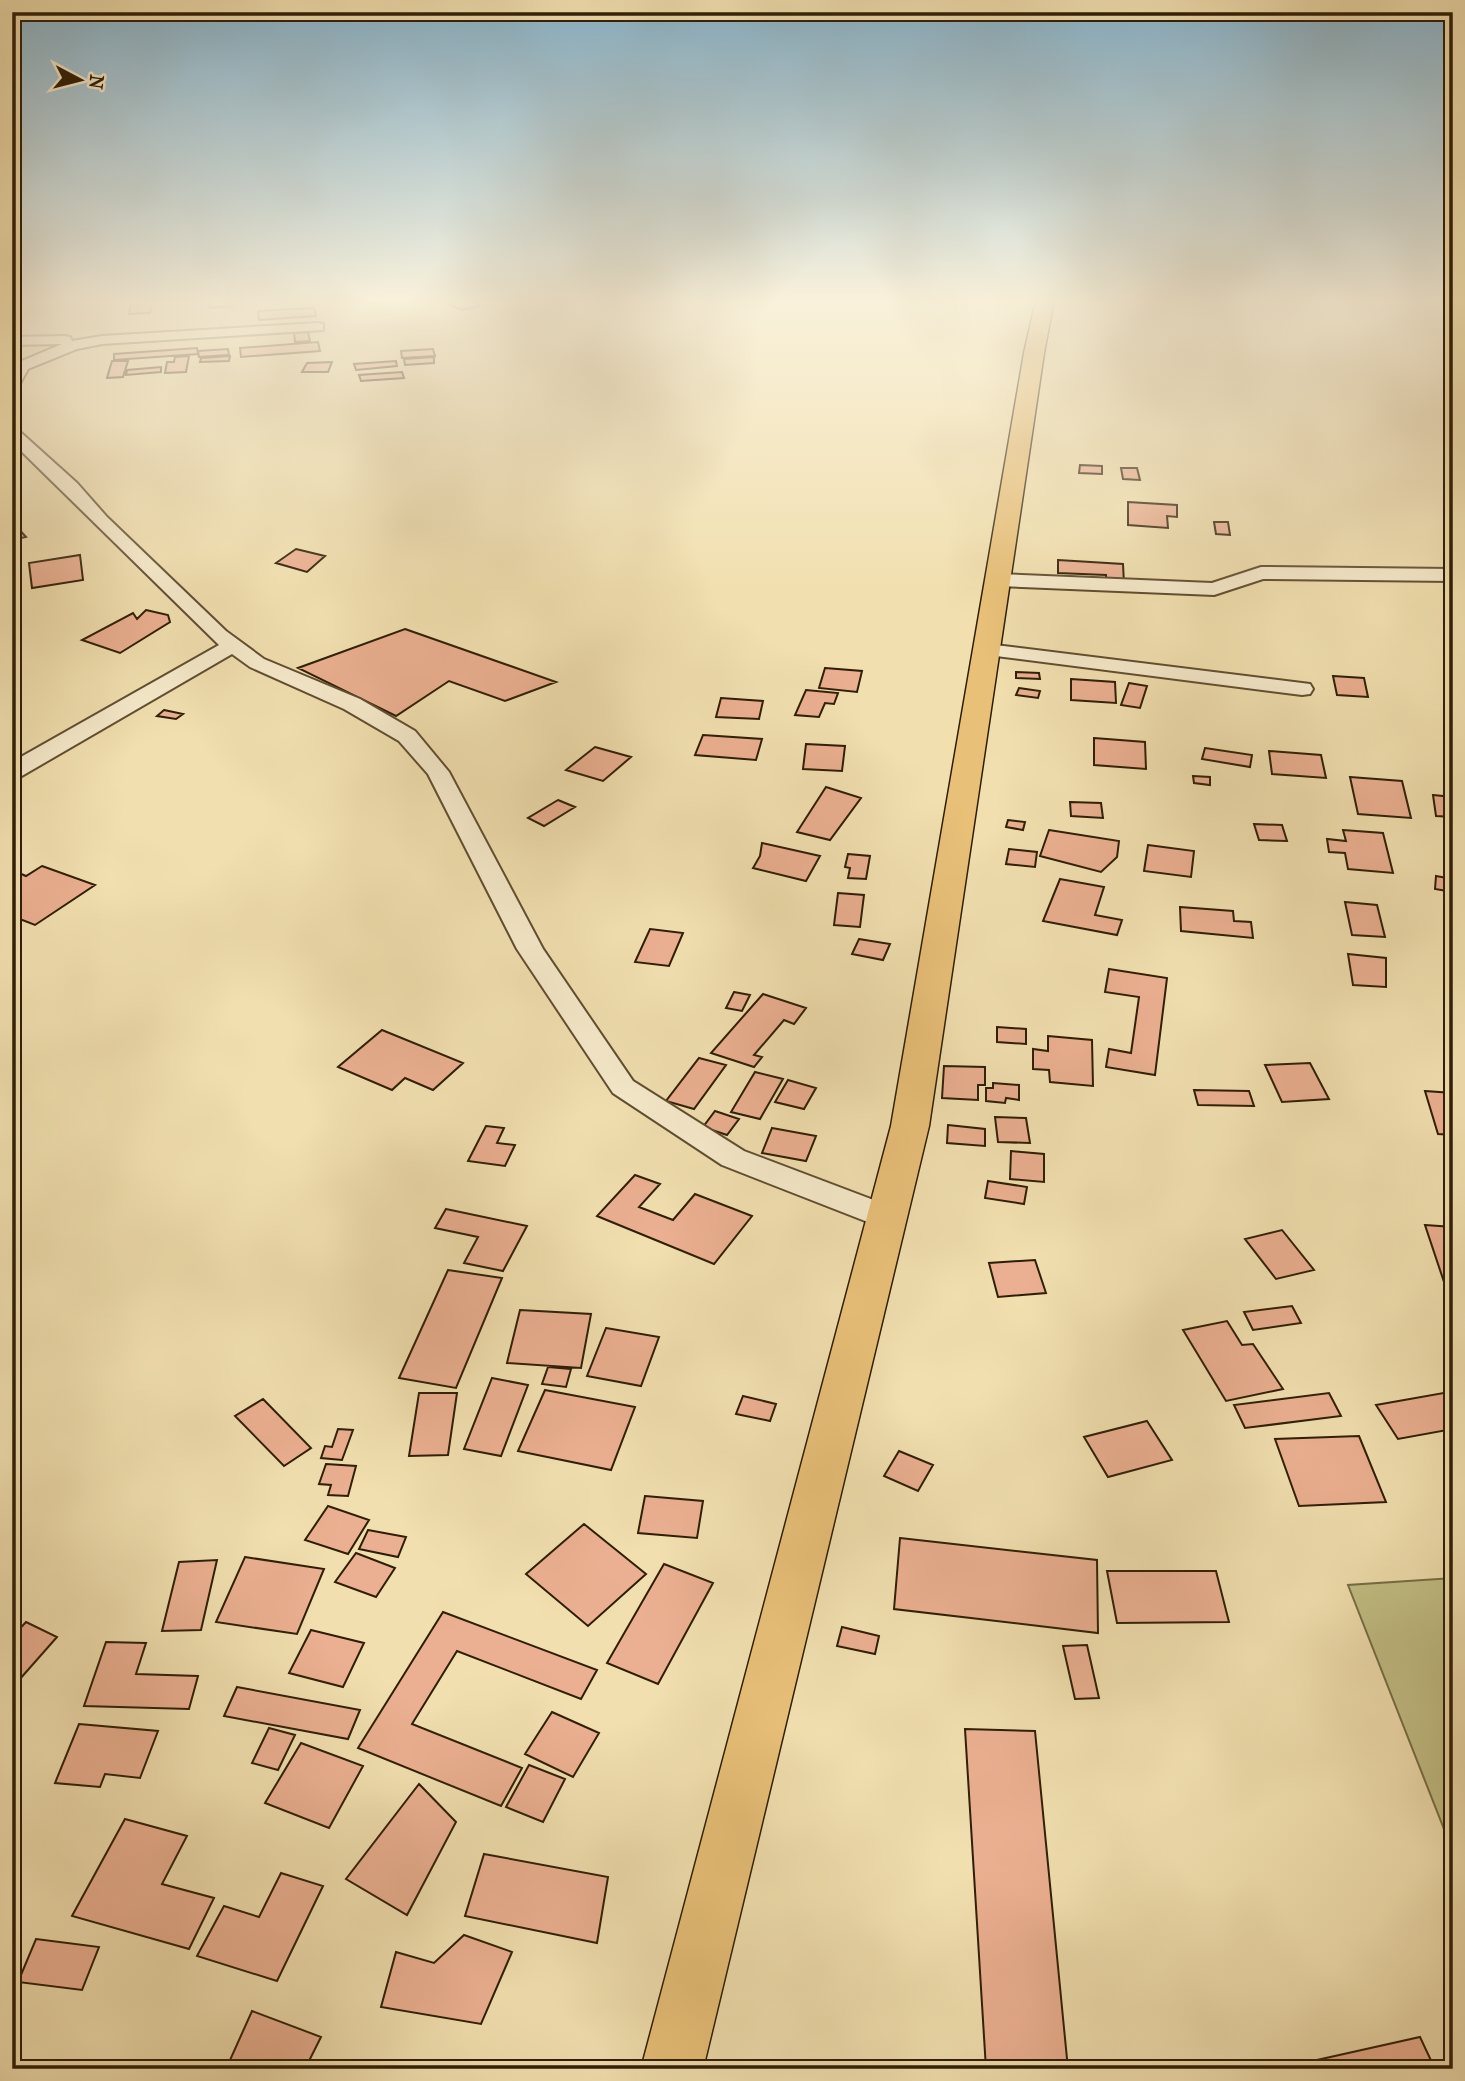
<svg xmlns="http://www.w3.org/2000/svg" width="1465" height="2081" font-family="'IM FELL French Canon',serif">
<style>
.green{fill:#c2bf85;stroke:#786e46;stroke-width:2}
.building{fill:#ebb091;stroke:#2f1e06;stroke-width:2}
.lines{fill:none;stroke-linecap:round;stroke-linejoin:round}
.minor-casing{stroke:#604e30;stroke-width:4}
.major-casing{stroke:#2f1e06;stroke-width:3}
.minor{fill:#f6eacb;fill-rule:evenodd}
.major{fill:#e8c078;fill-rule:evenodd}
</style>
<rect width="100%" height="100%" fill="#f1dfaf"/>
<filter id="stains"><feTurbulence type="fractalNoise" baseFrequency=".00286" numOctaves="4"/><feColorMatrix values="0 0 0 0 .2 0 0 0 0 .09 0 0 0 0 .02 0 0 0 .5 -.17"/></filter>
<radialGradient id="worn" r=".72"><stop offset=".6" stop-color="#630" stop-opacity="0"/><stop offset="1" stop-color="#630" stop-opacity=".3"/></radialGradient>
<path class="green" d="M 1453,1578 L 1453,1852 L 1348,1585 Z"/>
<path class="building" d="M 132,300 L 152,300 L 150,313 L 129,314 Z
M 209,300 L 232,300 L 232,306 L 210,308 Z
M 442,300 L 468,300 L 480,306 L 461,310 Z
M 314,308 L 316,316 L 259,320 L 258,311 Z
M 308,332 L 310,341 L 295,342 L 294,333 Z
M 318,342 L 320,351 L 241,357 L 240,348 Z
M 197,348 L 198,354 L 114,360 L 114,354 Z
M 228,349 L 229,355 L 199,357 L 198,351 Z
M 433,349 L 435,356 L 402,358 L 401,351 Z
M 189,356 L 186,372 L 165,373 L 167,362 L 174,362 L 175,357 Z
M 230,356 L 229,361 L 200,362 L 201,358 Z
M 434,357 L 434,363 L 405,365 L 404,359 Z
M 112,361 L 128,361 L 123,377 L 107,378 Z
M 396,361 L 397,366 L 356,370 L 354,364 Z
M 332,362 L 328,372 L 302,372 L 307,363 Z
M 161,367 L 161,372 L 126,375 L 127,370 Z
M 402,372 L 404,378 L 361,381 L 359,375 Z
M 1080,465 L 1102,466 L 1102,474 L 1079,473 Z
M 1121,468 L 1137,468 L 1140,480 L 1123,479 Z
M 1128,502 L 1177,505 L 1177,517 L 1167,516 L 1168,528 L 1128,525 Z
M 1214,522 L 1228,522 L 1230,535 L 1216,534 Z
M 16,526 L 26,537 L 12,540 L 12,527 Z
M 296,549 L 325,556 L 307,572 L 276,563 Z
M 80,555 L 83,580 L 32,588 L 29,563 Z
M 1058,560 L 1123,564 L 1124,584 L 1106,582 L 1106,575 L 1058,573 Z
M 146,610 L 168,615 L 170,622 L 120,653 L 82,640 L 133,613 L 137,619 Z
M 405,629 L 556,682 L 505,701 L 449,681 L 396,716 L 298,668 Z
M 825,668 L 862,671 L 857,692 L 819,688 Z
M 1016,672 L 1039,673 L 1040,679 L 1016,678 Z
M 1333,676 L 1364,678 L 1368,697 L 1337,695 Z
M 1071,679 L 1115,682 L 1116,703 L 1071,700 Z
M 1129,683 L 1147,686 L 1140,708 L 1121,705 Z
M 1019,688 L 1040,691 L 1038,698 L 1016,695 Z
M 806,690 L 838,693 L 834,704 L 825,703 L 819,717 L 795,715 Z
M 721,698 L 763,701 L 759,719 L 716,717 Z
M 164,710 L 183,714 L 176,719 L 157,716 Z
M 703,735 L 762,739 L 756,760 L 695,755 Z
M 1094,738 L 1145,742 L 1146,769 L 1094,765 Z
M 806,744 L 845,746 L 842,771 L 803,769 Z
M 595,747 L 631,757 L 603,781 L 566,770 Z
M 1205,748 L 1252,755 L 1250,767 L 1202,759 Z
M 1269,751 L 1321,755 L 1326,778 L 1272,774 Z
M 1193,776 L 1210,777 L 1210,785 L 1194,783 Z
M 1350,777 L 1402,781 L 1411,818 L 1358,814 Z
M 826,787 L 861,798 L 830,840 L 797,832 Z
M 1433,795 L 1453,797 L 1453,817 L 1436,816 Z
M 558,800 L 575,807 L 544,826 L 528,818 Z
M 1070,802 L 1101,803 L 1103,818 L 1071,816 Z
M 1008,820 L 1025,822 L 1023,830 L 1006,827 Z
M 1254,824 L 1282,825 L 1287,841 L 1259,840 Z
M 1049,830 L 1119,841 L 1117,857 L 1101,872 L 1040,856 Z
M 1343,830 L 1383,833 L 1393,873 L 1348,869 L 1345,853 L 1329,852 L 1327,839 L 1346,841 Z
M 762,843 L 820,856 L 806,881 L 753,868 L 760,856 Z
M 1148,845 L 1194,851 L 1191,877 L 1144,871 Z
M 1009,849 L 1037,852 L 1035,867 L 1006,864 Z
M 848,854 L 870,856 L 866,879 L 848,878 L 850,868 L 845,867 Z
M 42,866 L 95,885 L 35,925 L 12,916 L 12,878 L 19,873 L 26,876 Z
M 1436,876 L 1453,879 L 1453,892 L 1435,889 Z
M 1060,879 L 1104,887 L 1095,915 L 1122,920 L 1117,935 L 1043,921 Z
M 838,893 L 864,895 L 860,927 L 834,925 Z
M 1345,902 L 1377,905 L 1385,937 L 1352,935 Z
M 1180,907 L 1233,911 L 1234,921 L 1251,922 L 1253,938 L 1181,931 Z
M 650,929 L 683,933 L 669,966 L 635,962 Z
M 859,939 L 890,944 L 883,960 L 852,954 Z
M 1348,954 L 1386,958 L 1386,987 L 1353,985 Z
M 1109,969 L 1167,978 L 1155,1075 L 1106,1067 L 1109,1049 L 1131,1053 L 1139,997 L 1105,992 Z
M 734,992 L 750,995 L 742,1011 L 726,1008 Z
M 763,994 L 806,1008 L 794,1024 L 784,1020 L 754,1055 L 762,1057 L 754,1067 L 711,1053 Z
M 997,1027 L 1026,1029 L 1026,1044 L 997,1042 Z
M 382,1030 L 463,1063 L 433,1090 L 405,1078 L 392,1090 L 338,1067 Z
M 1048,1036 L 1092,1040 L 1093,1086 L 1050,1082 L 1049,1070 L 1033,1069 L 1033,1049 L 1048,1051 Z
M 699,1058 L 726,1065 L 694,1109 L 666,1101 Z
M 1310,1063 L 1329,1099 L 1282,1102 L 1265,1065 Z
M 944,1066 L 985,1067 L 985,1085 L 978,1085 L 978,1100 L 942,1098 Z
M 755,1072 L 783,1079 L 760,1119 L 731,1112 Z
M 788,1080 L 816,1088 L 804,1109 L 775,1102 Z
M 993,1083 L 1019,1085 L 1019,1100 L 1006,1098 L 1005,1103 L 986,1101 L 986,1088 L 993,1088 Z
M 1194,1090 L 1249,1091 L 1254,1106 L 1198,1105 Z
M 1425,1091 L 1453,1093 L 1453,1135 L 1438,1134 Z
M 715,1111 L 739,1119 L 727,1135 L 703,1127 Z
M 995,1117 L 1026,1118 L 1030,1143 L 998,1142 Z
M 948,1125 L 985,1129 L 985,1146 L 947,1143 Z
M 486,1126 L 504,1128 L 497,1143 L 515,1145 L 505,1166 L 468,1161 Z
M 772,1128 L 816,1136 L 806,1161 L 762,1153 Z
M 1011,1151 L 1044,1154 L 1044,1182 L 1010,1179 Z
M 635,1175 L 660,1184 L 639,1207 L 673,1220 L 695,1194 L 752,1216 L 714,1264 L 597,1216 Z
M 988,1181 L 1027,1187 L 1024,1204 L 985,1198 Z
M 446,1209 L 527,1226 L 503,1271 L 464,1263 L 478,1237 L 435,1228 Z
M 1425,1225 L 1453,1227 L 1453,1285 L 1445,1285 Z
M 1282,1230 L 1314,1270 L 1276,1279 L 1245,1239 Z
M 1035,1260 L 1046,1293 L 998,1297 L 989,1263 Z
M 448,1270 L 502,1278 L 456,1388 L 399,1378 Z
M 1292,1306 L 1301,1323 L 1253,1330 L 1244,1312 Z
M 520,1310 L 591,1314 L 581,1368 L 507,1363 Z
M 1227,1321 L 1242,1345 L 1253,1344 L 1283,1389 L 1226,1401 L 1183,1330 Z
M 606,1328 L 659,1337 L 641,1386 L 587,1376 Z
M 548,1367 L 571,1369 L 566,1387 L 542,1384 Z
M 492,1378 L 528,1385 L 501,1456 L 464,1449 Z
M 545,1390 L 635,1407 L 611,1470 L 518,1451 Z
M 1449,1392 L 1453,1398 L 1453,1429 L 1398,1439 L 1376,1405 Z
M 419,1393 L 457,1393 L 448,1455 L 409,1456 Z
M 1329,1393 L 1341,1416 L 1245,1428 L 1234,1405 Z
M 743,1396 L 776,1404 L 770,1421 L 736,1414 Z
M 263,1399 L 311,1448 L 284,1466 L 235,1416 Z
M 1147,1421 L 1172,1460 L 1108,1477 L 1084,1437 Z
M 338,1429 L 353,1430 L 342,1460 L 321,1458 L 325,1446 L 332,1447 Z
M 1359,1436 L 1386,1502 L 1299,1506 L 1275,1439 Z
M 899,1451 L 933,1465 L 918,1491 L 884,1476 Z
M 326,1464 L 356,1466 L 348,1496 L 328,1495 L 331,1485 L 319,1484 Z
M 645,1496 L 703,1501 L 697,1538 L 638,1533 Z
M 328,1506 L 369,1520 L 348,1554 L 305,1540 Z
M 584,1524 L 646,1574 L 588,1626 L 526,1574 Z
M 368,1530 L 406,1537 L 398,1557 L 359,1549 Z
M 900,1538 L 1097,1560 L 1098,1633 L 894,1609 Z
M 356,1553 L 395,1568 L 376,1597 L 335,1582 Z
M 245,1557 L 324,1569 L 297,1634 L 216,1622 Z
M 217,1560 L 201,1630 L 162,1631 L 179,1562 Z
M 664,1564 L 713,1583 L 658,1684 L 607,1663 Z
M 1107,1571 L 1216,1571 L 1229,1622 L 1117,1623 Z
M 443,1612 L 597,1670 L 581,1699 L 457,1651 L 412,1724 L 522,1768 L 501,1806 L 358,1748 Z
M 26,1622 L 57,1637 L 12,1688 L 12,1637 Z
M 842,1627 L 879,1636 L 875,1654 L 837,1646 Z
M 311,1630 L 364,1643 L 343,1687 L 289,1673 Z
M 106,1642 L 146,1643 L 136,1674 L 198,1676 L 189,1709 L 84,1706 Z
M 1087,1645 L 1099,1698 L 1075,1699 L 1063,1646 Z
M 237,1687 L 360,1710 L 348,1739 L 224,1716 Z
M 552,1712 L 599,1733 L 573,1777 L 525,1754 Z
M 79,1724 L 158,1731 L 140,1778 L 105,1774 L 100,1787 L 55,1783 Z
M 269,1728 L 295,1735 L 278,1770 L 252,1763 Z
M 965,1729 L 1035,1731 L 1068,2069 L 986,2069 Z
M 301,1743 L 363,1766 L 329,1828 L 265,1803 Z
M 529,1765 L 565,1779 L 543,1822 L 506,1807 Z
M 419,1784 L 456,1822 L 407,1915 L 346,1879 Z
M 125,1819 L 187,1836 L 162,1884 L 214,1898 L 189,1949 L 72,1916 Z
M 484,1854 L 608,1877 L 597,1943 L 465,1916 Z
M 281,1873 L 323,1886 L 277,1981 L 197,1956 L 224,1906 L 259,1917 Z
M 464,1935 L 512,1952 L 481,2024 L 381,2007 L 396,1952 L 434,1963 Z
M 36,1939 L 99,1947 L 82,1990 L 18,1982 Z
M 252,2011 L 321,2037 L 305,2069 L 226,2069 Z
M 1420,2037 L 1435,2069 L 1311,2069 L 1308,2062 Z"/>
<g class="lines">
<defs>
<path id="minor" d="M 318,323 L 323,324 L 323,330 L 102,344 L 77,349 L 28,369 L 17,389 L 12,391 L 12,370 L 17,363 L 62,344 L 12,345 L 12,337 L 65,336 L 70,337 L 72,341 L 102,336 Z
M 12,428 L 18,430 L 77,483 L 107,517 L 226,631 L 264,659 L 360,699 L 415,731 L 449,772 L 543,949 L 633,1081 L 744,1151 L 900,1210 L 905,1218 L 900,1226 L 889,1229 L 878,1226 L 722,1165 L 613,1093 L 517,949 L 428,774 L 399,741 L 344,709 L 250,667 L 232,654 L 20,777 L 12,779 L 12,762 L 219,645 L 12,442 Z
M 1261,567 L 1453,569 L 1453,581 L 1263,579 L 1214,595 L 998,586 L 988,580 L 998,574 L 1212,583 Z
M 987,644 L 1302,683 L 1310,684 L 1313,689 L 1310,694 L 1302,695 L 980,654 L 977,650 L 980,646 Z"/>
<path id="major" d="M 1036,300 L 1054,300 L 1044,353 L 929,1126 L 703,2069 L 641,2069 L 891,1126 L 1024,353 Z"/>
</defs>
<use href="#minor" class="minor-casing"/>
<use href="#major" class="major-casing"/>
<use href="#minor" class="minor"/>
<use href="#major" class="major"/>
</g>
<linearGradient id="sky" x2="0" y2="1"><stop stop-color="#89b7d1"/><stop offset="0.51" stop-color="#f9f1db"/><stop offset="1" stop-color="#f9f1db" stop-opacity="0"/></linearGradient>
<rect width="1465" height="591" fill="url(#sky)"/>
<rect width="1465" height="2081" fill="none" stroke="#f1dfaf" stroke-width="42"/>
<rect x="14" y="14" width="1437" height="2053" fill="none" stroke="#2f1e06" stroke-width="3.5"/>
<rect x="21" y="21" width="1423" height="2039" fill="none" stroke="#2f1e06" stroke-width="2"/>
<g transform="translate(80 80) rotate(97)" stroke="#f6eacb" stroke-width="5" paint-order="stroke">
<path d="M0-5L12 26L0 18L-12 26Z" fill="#2f1e06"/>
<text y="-10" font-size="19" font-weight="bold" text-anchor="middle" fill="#2f1e06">N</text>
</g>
<rect width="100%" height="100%" filter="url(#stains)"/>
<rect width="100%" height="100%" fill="url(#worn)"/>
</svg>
